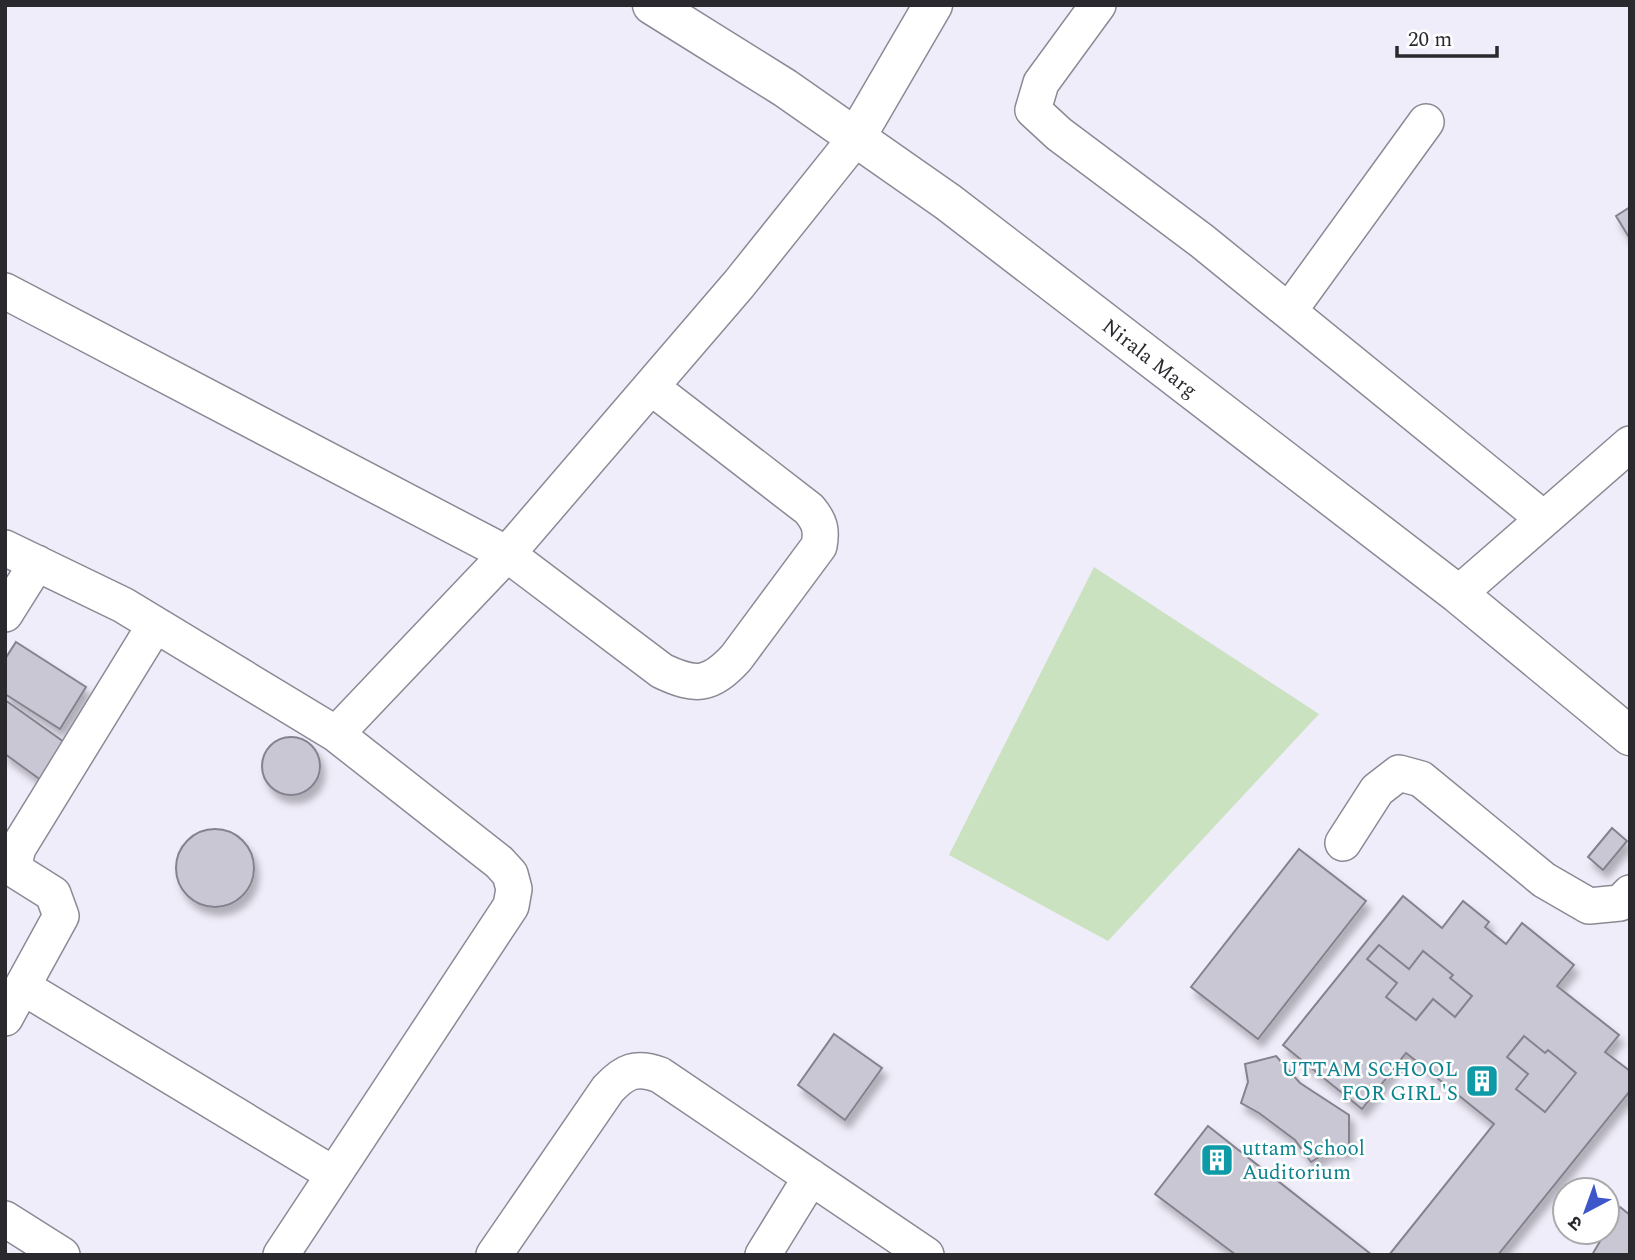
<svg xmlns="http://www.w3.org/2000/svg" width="1635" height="1260" font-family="Spectral,'Noto Sans Devanagari',serif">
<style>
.green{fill:#cae2c0}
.building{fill:#cac7d4;stroke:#85828e;stroke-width:2;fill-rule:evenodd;filter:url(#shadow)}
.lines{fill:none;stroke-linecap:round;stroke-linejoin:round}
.minor-casing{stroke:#8c8995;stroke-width:38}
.tertiary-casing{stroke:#8c8995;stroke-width:41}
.minor{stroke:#fff;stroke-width:35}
.tertiary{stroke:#fff;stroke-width:38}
.labels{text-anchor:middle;stroke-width:5;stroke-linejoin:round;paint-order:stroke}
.street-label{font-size:21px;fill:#2a292e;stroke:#fff}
.culture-label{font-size:21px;fill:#0d838f;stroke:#fff;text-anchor:end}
</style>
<defs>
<filter id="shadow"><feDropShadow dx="4.5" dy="8" stdDeviation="3.5" flood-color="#0004"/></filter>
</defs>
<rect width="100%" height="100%" fill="#f0edfa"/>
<path class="green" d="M 1094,567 L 1319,714 L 1108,941 L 949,855 Z"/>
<path class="building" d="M 1630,207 L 1630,239 L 1616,216 Z
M 16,642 L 86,687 L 60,729 L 5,694 L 5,659 Z
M 5,700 L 71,747 L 45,783 L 5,754 Z
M262 766a29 29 0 1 1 58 0a29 29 0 1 1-58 0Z
M 1612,828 L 1627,841 L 1603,870 L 1588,857 Z
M176 868a39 39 0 1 1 78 0a39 39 0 1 1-78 0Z
M 1299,849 L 1366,901 L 1258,1039 L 1191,987 Z
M 1403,896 L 1442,928 L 1463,901 L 1489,922 L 1485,927 L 1506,944 L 1522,923 L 1574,965 L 1557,986 L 1619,1035 L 1605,1052 L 1630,1071 L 1630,1091 L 1498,1255 L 1389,1255 L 1494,1124 L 1406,1053 L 1362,1109 L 1283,1045 ZM 1379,945 L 1409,969 L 1423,951 L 1453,975 L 1450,978 L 1472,996 L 1455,1017 L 1433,999 L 1416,1020 L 1386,997 L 1397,983 L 1367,959 ZM 1524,1036 L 1545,1053 L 1548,1050 L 1576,1073 L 1545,1112 L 1516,1089 L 1528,1074 L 1507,1057 Z
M 1379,945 L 1409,969 L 1423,951 L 1453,975 L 1450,978 L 1472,996 L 1455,1017 L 1433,999 L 1416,1020 L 1386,997 L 1397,983 L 1367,959 Z
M 834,1034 L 882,1068 L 845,1120 L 798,1085 Z
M 1524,1036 L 1545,1053 L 1548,1050 L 1576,1073 L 1545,1112 L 1516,1089 L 1528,1074 L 1507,1057 Z
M 1276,1056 L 1300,1083 L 1349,1115 L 1349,1151 L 1331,1150 L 1311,1162 L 1295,1140 L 1259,1113 L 1241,1103 L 1248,1082 L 1245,1064 Z
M 1208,1126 L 1372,1255 L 1236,1255 L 1155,1194 Z
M 1620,1207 L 1630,1215 L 1630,1255 L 1592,1255 Z"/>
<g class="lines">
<defs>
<path id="minor" d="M 1098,5 L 1041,83 L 1033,110 L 1059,134 L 1202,241 L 1544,519
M 5,291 L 507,554 L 662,671 C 696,687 710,686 736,658 L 819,546 C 822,530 820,522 809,509 L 651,387
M 1289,311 L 1426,122
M 5,548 L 123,605 L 336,734 L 499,862 L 510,874 L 514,889 L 511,906 L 281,1255
M 1458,594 L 1630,444
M 5,614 L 37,563
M 336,734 L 507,554 L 739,284 L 855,139
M 1343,843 L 1377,790 L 1399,773 L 1421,779 L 1544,880 L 1589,906 L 1620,903 L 1630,893
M 23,987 L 333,1174
M 5,1018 L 61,916 L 53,894 L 18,872 L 15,860 L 18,848 L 155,625
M 5,1219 L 62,1255
M 494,1255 L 608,1089 C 625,1071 636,1066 660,1075 L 926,1255
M 763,1255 L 811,1177"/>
<path id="tertiary" d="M 652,5 L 785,88 L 948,202 L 1458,594 L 1630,736
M 855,139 L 933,5"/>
</defs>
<use href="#minor" class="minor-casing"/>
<use href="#tertiary" class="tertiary-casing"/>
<use href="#minor" class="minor"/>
<use href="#tertiary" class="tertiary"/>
</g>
<defs>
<symbol id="building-square" viewBox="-11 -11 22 22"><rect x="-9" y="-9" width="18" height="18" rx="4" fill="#0f9aa8" stroke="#fff"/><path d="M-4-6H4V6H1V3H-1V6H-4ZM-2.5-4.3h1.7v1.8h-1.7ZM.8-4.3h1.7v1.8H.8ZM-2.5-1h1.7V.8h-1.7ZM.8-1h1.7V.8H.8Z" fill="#fff"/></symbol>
</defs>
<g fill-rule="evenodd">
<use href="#building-square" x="1463" y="1062" width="38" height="38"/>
<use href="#building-square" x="1198" y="1141" width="38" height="38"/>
</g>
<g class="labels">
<g class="street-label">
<text transform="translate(1150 358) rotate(38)" y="7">Nirala Marg</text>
</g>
<g class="culture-label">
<text x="1458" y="1076">UTTAM SCHOOL<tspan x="1458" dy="24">FOR GIRL'S</tspan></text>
<text x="1242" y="1155" text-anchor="start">uttam School<tspan x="1242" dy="24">Auditorium</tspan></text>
</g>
</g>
<rect width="1635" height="1260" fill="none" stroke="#2a292e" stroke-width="14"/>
<g transform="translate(1586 1211) rotate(221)"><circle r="33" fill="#ffffff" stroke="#aaa9ab" stroke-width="2"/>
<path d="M0-5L12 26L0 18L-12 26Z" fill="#3d56c9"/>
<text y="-10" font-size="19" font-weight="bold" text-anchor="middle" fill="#2a292e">उ</text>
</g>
<path d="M1397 46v10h100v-10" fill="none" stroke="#2a292e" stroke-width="3.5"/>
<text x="1408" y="46" font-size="21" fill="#2a292e" stroke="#ffffff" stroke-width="5" paint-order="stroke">20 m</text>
</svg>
